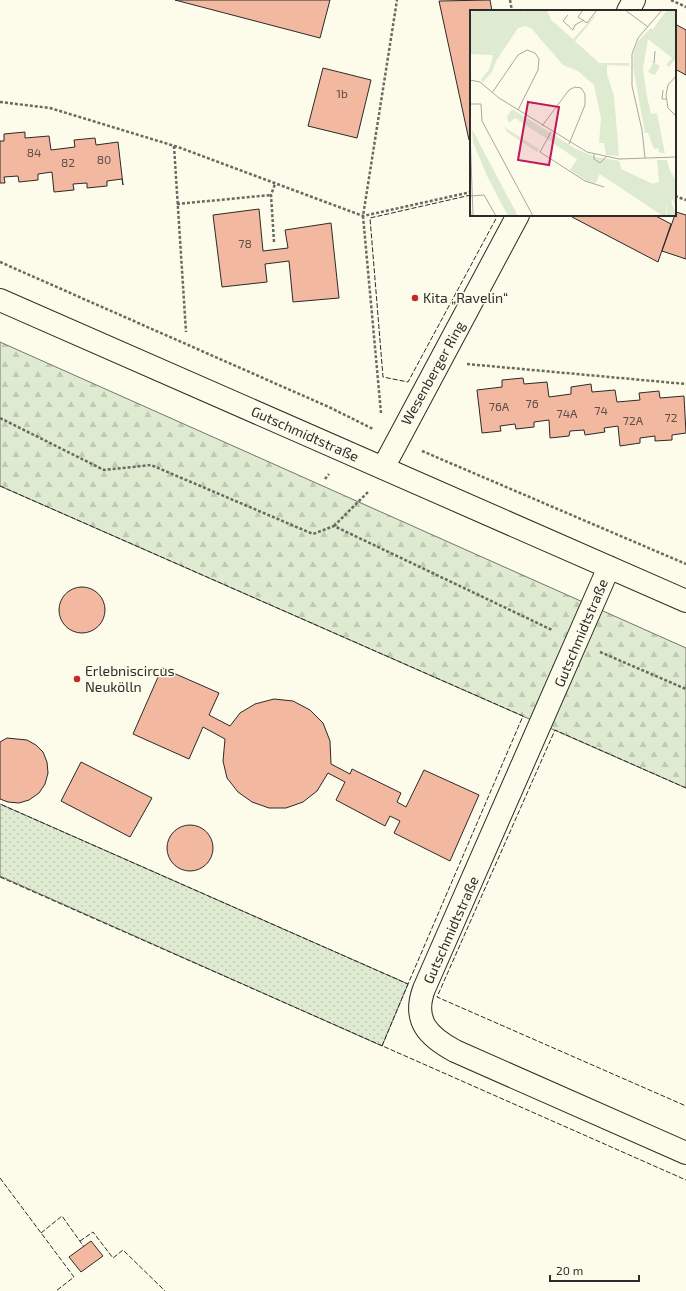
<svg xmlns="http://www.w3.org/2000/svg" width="686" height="1291" font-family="'Exo 2',sans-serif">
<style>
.green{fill:url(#green-dots);stroke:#74746e}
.forest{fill:url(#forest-firs);stroke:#74746e}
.building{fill:#f2b8a0;stroke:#2b2b2b}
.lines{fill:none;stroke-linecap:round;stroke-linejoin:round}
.minor-casing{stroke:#2b2b2b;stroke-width:24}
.path{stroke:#6a6964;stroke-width:2.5;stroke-dasharray:3 2;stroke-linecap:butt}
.minor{stroke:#fdfbea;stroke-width:22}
.fence{stroke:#2b2b2b;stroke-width:1;stroke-dasharray:5 2;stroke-linecap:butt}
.poi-dot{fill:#c62828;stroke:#fdfbea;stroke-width:1.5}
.labels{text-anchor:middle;stroke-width:3;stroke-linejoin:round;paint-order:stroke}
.number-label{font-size:12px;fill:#5d4e48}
.poi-label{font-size:14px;fill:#2b2b2b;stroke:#fdfbea;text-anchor:start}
.street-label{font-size:14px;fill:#2b2b2b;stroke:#fdfbea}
.inset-road{fill:none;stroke:#a9a89e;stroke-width:1}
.view{fill:#c2185b;fill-opacity:0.15;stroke:#c2185b;stroke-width:2}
.inset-edge{fill:none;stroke:#2b2b2b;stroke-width:2}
</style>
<defs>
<pattern id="green-dots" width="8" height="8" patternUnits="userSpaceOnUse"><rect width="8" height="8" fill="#deebd1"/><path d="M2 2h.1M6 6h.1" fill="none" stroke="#bfcab4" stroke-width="1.8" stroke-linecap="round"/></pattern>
<pattern id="forest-firs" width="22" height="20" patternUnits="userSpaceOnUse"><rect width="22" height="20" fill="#deebd1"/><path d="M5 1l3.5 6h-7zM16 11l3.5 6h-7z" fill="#bfcab4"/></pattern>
</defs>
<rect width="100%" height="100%" fill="#fdfbea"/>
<path class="green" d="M 0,804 L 408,984 L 382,1046 L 0,876 Z"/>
<path class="forest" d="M 0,342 L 686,648 L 686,788 L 0,486 Z"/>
<path class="building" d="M 175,0 L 330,0 L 320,38 Z
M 490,0 L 492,11 L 471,11 L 471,140 L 469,140 L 439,1 Z
M 675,24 L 686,30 L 686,75 L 675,69 Z
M 323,68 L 371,80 L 357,138 L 308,126 Z
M 25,132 L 25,138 L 49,136 L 51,150 L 75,147 L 74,140 L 95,138 L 96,145 L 118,142 L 123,185 L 122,179 L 107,181 L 107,186 L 87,188 L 87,183 L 73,184 L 74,190 L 54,192 L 52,172 L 38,174 L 38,180 L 19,182 L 18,176 L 4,177 L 5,183 L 0,183 L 0,141 L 4,141 L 4,134 Z
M 259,209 L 263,251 L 288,248 L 285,230 L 331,223 L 339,298 L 293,302 L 289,261 L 265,264 L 267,282 L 222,287 L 213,215 Z
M 676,212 L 686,215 L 686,259 L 662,251 Z
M 574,215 L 654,215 L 671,224 L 658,262 L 572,217 Z
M 523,378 L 524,384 L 547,382 L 549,397 L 571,394 L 571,387 L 591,384 L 592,392 L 615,390 L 617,402 L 640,400 L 639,393 L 659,391 L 660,398 L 684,396 L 686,433 L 672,435 L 672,440 L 655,441 L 655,436 L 640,438 L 640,443 L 620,446 L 618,426 L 604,428 L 605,432 L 585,435 L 584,430 L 570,431 L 569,436 L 550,438 L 549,420 L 534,422 L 534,427 L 516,429 L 515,424 L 500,426 L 501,431 L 482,433 L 477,390 L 502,387 L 502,380 Z
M59 610a23 23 0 1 1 46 0a23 23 0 1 1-46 0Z
M 162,668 L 219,693 L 209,715 L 230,726 L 240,713 L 255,704 L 274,699 L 293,701 L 310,710 L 323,723 L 330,741 L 331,764 L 350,774 L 352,769 L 401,793 L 397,802 L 406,807 L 424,770 L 479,795 L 450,861 L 394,833 L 400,821 L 390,816 L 385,826 L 336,800 L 345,782 L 328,773 L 317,791 L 303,802 L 286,808 L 269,808 L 252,802 L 238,792 L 227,778 L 223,761 L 225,739 L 203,727 L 189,759 L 133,734 Z
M 7,738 L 27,740 L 36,745 L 43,752 L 47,762 L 48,773 L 45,784 L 39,793 L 29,800 L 19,803 L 8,802 L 0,799 L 0,742 Z
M 81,762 L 152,798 L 130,837 L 61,801 Z
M167 848a23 23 0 1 1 46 0a23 23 0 1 1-46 0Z
M 91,1241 L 103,1256 L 81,1272 L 69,1257 Z"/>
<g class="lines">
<defs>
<path id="minor" d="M 628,11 L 634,0
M 0,300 L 686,601
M 383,468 L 518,215
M 609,567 L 424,989 C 412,1021 429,1037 455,1051 L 686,1153"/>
</defs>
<use href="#minor" class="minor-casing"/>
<path class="path" d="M 510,0 L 512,11
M 671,0 L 686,7
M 0,102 L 50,108 L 178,147 L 363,216 L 471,192
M 174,146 L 186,332
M 675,196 L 686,200
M 177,204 L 271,195
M 274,242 L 271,195 L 275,184
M 0,262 L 331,408 L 373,429
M 467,364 L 686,384
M 381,413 L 363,216 L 397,0
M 0,418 L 104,470 L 151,465 L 313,534 L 334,526 L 552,630
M 422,451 L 686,564
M 325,479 L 329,474
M 334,526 L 369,491
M 600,652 L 686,689"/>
<use href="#minor" class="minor"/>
<path class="fence" d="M 471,195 L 370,218 L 383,377 L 408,382 L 498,215
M 0,486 L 523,716 L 408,984 L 0,804
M 686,788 L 555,730 L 437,997 L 686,1106
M 0,877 L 686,1180
M 382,1046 L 408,984
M 0,1178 L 74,1277 L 56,1291
M 41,1233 L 62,1216 L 84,1247
M 80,1241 L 93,1232 L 113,1258 L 123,1250 L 165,1291"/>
</g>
<g class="poi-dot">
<circle cx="415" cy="298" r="4"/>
<circle cx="77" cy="679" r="4"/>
</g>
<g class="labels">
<g class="number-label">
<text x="342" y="98">1b</text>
<text x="34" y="157">84</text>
<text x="104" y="164">80</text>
<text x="68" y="167">82</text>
<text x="245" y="248">78</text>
<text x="532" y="408">76</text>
<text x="499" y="411">76A</text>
<text x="601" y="415">74</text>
<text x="567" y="418">74A</text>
<text x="671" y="422">72</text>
<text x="633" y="425">72A</text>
</g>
<g class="poi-label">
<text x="423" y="303">Kita „Ravelin“</text>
<text x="85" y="676">Erlebniscircus<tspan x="85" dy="16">Neukölln</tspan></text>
</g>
<g class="street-label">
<text transform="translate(433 373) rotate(-61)" y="5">Wesenberger Ring</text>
<text transform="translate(305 434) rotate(24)" y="5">Gutschmidtstraße</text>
<text transform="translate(581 633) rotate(-67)" y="5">Gutschmidtstraße</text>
<text transform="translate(451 930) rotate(-66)" y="5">Gutschmidtstraße</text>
</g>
</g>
<g transform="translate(470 10)">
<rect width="206" height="206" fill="#fdfbea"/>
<path d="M 54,0 L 77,0 L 81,10 L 103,29 L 124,6 L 125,7 L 105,31 L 129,53 L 159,53 L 159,56 L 137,55 L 137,64 L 144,86 L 149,146 L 136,145 L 134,133 L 129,133 L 131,108 L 124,75 L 108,61 L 93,55 L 61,18 L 55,16 L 48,18 L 26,51 L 22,62 L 13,72 L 11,70 L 20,58 L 23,45 L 0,44 L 0,40 L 27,43 L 40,21 L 53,7 ZM 197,0 L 206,0 L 206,48 L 199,57 L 196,55 L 202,48 L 178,29 L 173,58 L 177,87 L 181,104 L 187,103 L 195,144 L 189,142 L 188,138 L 184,139 L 178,123 L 175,123 L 163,57 L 164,41 L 168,31 L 181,18 L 186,22 L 183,19 ZM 34,117 L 69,139 L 67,142 L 37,122 ZM 107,149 L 129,163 L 137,149 L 149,151 L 151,159 L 183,174 L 189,172 L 187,150 L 197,150 L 200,161 L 206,170 L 206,199 L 203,190 L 194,189 L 193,206 L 130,163 L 126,173 L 117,171 L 100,160 Z" fill="#deebd1"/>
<path d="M 42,99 L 106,139 L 126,147 L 149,151 L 151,159 L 162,166 L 183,174 L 189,172 L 198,180 L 206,206 L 197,206 L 196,189 L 196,205 L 193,206 L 45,108 L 39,113 L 37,107 ZM 2,120 L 3,121 L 48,206 L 38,206 L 17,166 L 3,132 Z" fill="#deebd1"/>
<path d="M 6,0 L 54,0 L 53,7 L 40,21 L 27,43 L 0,40 L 0,3 ZM 179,50 L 190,56 L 185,65 L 178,62 L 183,53 Z" fill="#deebd1"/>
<path class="inset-road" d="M 113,0 L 108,7 L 117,13 L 127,0M 155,0 L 178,17M 98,5 L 93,11 L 103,20 L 105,15 L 114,10M 184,53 L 185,41M 206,66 L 198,75 L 196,85 L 198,98 L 206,106M 0,70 L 10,72 L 29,88 L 117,142 L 149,149 L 206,147M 193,80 L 192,89 L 196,89M 22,83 L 48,45 L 57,40 L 65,43 L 69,49 L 68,60 L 48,100M 0,94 L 11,94 L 12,111 L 63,206M 72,116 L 99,80 L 105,77 L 111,78 L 115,84 L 115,95 L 99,134M 0,121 L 3,206M 81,122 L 70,142 L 115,171 L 134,177M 124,144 L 124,149 L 130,153 L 136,147M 175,148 L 172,120 L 162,76 L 162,44 L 168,28 L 192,0M 0,186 L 14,185 L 26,206M 0,193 L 1,206"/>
<path class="view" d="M 58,92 L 89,97 L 79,155 L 48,150 Z"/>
<rect width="206" height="206" class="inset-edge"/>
</g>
<path d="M550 1275v6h89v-6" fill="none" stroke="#2b2b2b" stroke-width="2"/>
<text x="556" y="1275" font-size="12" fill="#2b2b2b" stroke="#fdfbea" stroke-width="3" paint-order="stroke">20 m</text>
</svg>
